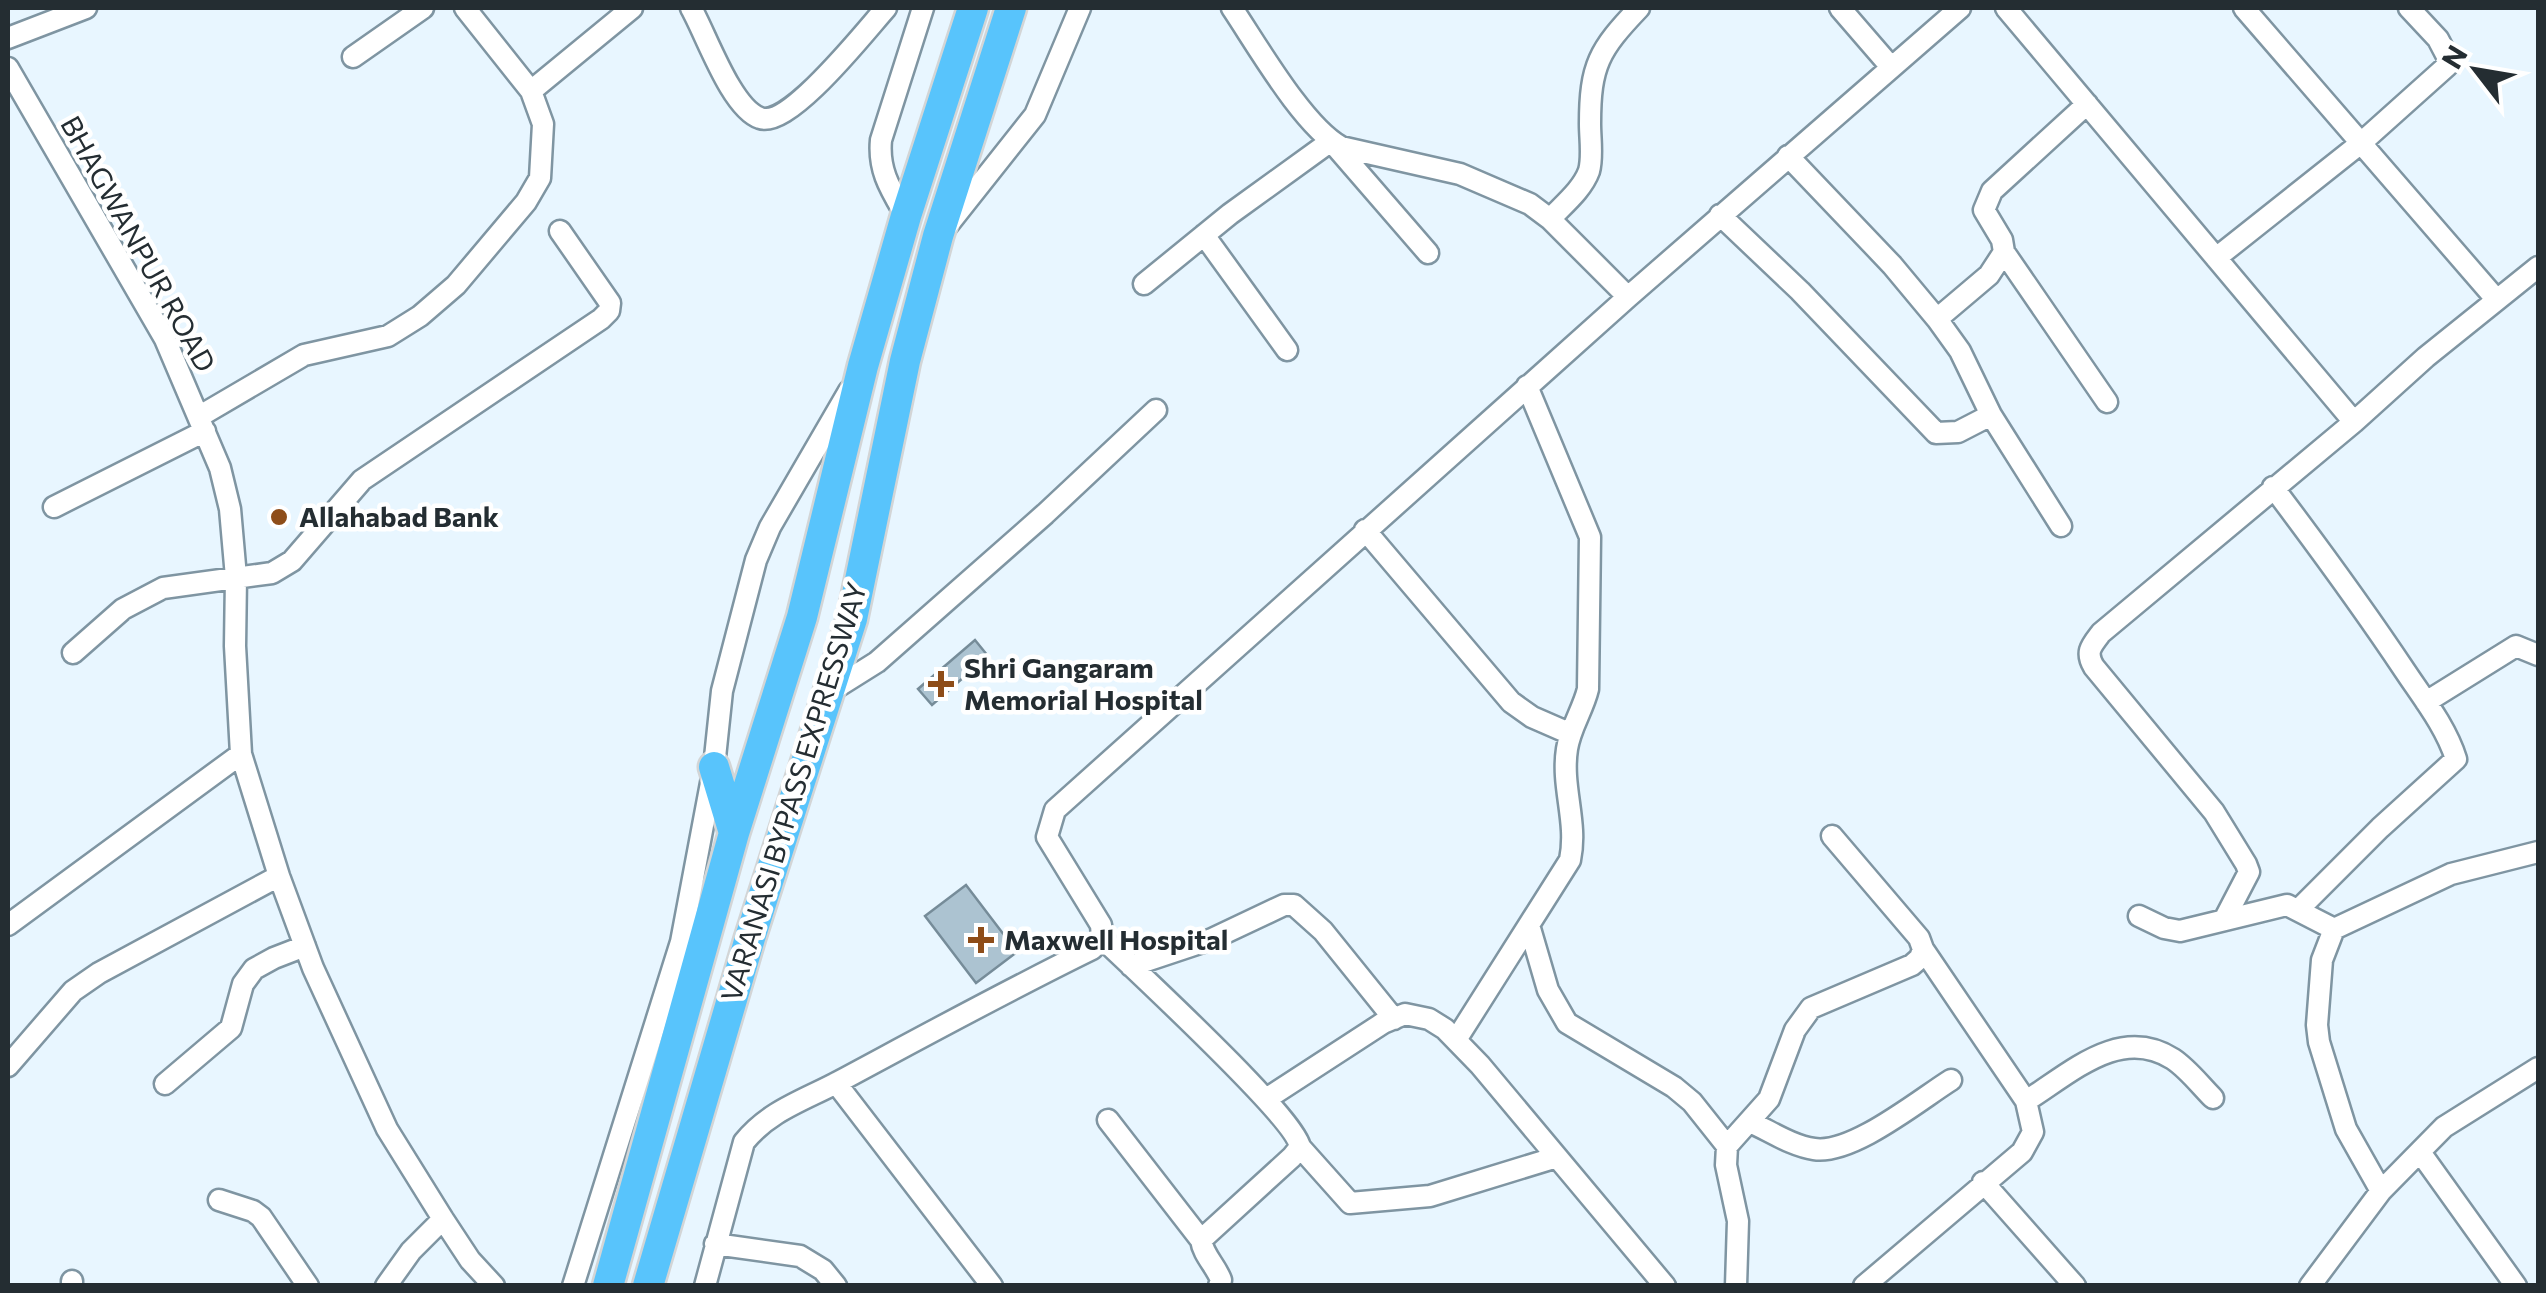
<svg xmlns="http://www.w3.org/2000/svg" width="2546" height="1293" font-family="Commissioner,sans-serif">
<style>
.building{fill:#acc3d1;stroke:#768c99;stroke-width:2.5}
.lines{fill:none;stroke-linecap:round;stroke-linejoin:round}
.minor-casing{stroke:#7f95a2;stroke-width:25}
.highway-casing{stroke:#d3d5d6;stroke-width:35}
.minor{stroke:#fff;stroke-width:20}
.highway{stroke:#58c4fc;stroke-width:30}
.poi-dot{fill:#8e4d19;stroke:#fff;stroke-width:4}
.labels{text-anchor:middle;stroke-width:9;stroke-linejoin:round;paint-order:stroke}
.street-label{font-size:28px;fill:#242d32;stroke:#fff}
.poi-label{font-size:28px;font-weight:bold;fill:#242d32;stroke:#fff;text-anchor:start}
</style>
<rect width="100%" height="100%" fill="#e8f6ff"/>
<path class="building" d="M 975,640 L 988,656 L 932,705 L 918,689 Z
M 966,885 L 1017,952 L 976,983 L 925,916 Z"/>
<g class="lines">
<defs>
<path id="minor" d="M 691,8 C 706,34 731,108 760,118 C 789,129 867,29 886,8
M 1232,8 C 1257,45 1303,126 1341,147 L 1460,174 L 1530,204 L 1550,219 L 1628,297
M 1840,8 L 1891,67
M 2006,8 L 2354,422
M 2244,8 L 2496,299
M 8,38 L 86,8
M 353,57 L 423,8
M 8,68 L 165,339 L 220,468 L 230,509 L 236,577 L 235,646 L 241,754 L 279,876 L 313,968 L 387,1129 L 443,1219 L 470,1260 L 494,1286
M 531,91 L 632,8
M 1788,156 L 1892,265 L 1937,319 L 1960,351 L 1991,415 L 2061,526
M 1720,215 L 1800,291 L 1936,433 L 1958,432 L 1991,415
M 906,216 C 891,190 878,171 881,140 L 923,8
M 1550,219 C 1563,205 1582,190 1589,171 C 1593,157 1590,139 1590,124 C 1590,65 1599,50 1639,8
M 947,226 L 1035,115 L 1080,8
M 1204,235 L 1287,350
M 2004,252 L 2107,402
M 2216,258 L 2361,143 L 2447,66 L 2449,60 L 2438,39 L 2409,8
M 1144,284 L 1230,214 L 1331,141 L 1428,253
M 1937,319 L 1989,275 L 2004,252 L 2002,240 L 1984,210 L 1992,191 L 2087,104
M 200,416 L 304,355 L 388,336 L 420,316 L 456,285 L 526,202 L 540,178 L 543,124 L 531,91 L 465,8
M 2273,487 C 2319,548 2363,608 2405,671 C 2423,698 2446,727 2456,759 L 2380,828 L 2299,909
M 54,507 L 205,431
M 1365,530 L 1511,702 L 1532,717 L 1571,734
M 73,653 L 123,609 L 163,588 L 272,573 L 292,561 L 362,480 L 601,319 L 609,311 L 610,303 L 560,231
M 826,694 L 877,662 L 1045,514 L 1156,410
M 2426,702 L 2516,646 L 2538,655
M 2139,916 L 2164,928 L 2180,931 L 2287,905 L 2334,929
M 2224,920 L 2249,872 L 2246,864 L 2214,812 L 2094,667 C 2085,652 2091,646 2101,633 L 2354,422 L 2426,357 L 2538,267
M 8,925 L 241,754
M 1529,925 L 1548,990 L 1567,1023 L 1674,1087 L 1692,1102 L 1727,1146
M 1102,938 C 1134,969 1296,1118 1300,1147 L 1292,1157 L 1201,1240 C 1203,1255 1216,1266 1221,1280 L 1219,1286
M 1131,966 L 1212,939 L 1284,905 L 1294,905 L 1323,931 L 1394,1019
M 1456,1040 L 1570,860 C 1578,822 1561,787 1567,749 C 1570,728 1583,710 1588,689 L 1590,537 L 1527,386
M 8,1066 L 73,991 L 99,973 L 279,876
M 836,1083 L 992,1286
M 165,1084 L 231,1028 L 243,984 L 254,969 L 274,958 L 305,946
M 1266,1099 L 1383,1023 L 1405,1014 L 1429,1019 L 1445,1029 L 1480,1065 L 1665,1286
M 2026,1101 C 2071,1073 2120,1025 2173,1059 C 2188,1069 2200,1085 2213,1098
M 1108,1120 L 1201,1240
M 1750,1122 C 1770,1131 1792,1146 1814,1149 C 1852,1155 1919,1100 1951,1080
M 1300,1147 L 1350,1203 L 1430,1196 L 1557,1157
M 2420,1152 L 2516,1286
M 1983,1182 L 2075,1286
M 2381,1191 L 2444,1127 L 2538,1068
M 219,1200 L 253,1211 L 261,1217 L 308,1286
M 715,1244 L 800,1256 L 823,1270 L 836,1286
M 72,1281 L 72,1286
M 386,1286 L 411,1251 L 443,1219
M 573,1286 L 681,942 L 714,767 L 722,691 L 756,560 L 770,527 L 849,391
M 705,1286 L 744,1142 C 770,1110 805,1100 840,1081 C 924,1036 1006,991 1092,949 L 1102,938 L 1101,925 L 1047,837 L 1055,810 L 1628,297 L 1960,8
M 1736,1286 L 1738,1221 L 1726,1165 L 1727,1146 L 1769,1099 L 1795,1030 L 1811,1008 L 1912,965 L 1920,958 L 1923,949 L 1919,938 L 1832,836
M 1864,1286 L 2022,1152 L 2033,1132 L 2026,1101 L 1923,949
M 2310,1286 L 2381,1191 L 2346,1129 L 2319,1042 L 2317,1025 L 2322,960 L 2334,929 L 2451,874 L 2538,852"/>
<path id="highway" d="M 714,767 L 734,833
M 608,1286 L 734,833 L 802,617 L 863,366 L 906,216 L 973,8
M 648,1286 L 750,938 L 852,619 L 905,361 L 938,236 L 1011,8"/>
</defs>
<use href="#minor" class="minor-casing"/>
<use href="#highway" class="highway-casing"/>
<use href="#minor" class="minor"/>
<use href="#highway" class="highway"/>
</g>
<g class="poi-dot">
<circle cx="279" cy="517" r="10"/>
<path d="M936 669h10v10h10v10h-10v10h-10v-10h-10v-10h10z"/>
<path d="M976 925h10v10h10v10h-10v10h-10v-10h-10v-10h10z"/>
</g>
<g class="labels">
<g class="street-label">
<text transform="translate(138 244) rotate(61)" y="10">BHAGWANPUR ROAD</text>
<text transform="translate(794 792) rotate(-73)" y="10">VARANASI BYPASS EXPRESSWAY</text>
</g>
<g class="poi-label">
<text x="299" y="527">Allahabad Bank</text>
<text x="964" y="678">Shri Gangaram<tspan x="964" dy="32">Memorial Hospital</tspan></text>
<text x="1004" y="950">Maxwell Hospital</text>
</g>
</g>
<rect width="2546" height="1293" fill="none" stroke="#242d32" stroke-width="20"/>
<g transform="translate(2476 70) rotate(301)" stroke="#ffffff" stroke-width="8" paint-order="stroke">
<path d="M0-8L18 38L0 25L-18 38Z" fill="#242d32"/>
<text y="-15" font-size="28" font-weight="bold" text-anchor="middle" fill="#242d32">N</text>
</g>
</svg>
